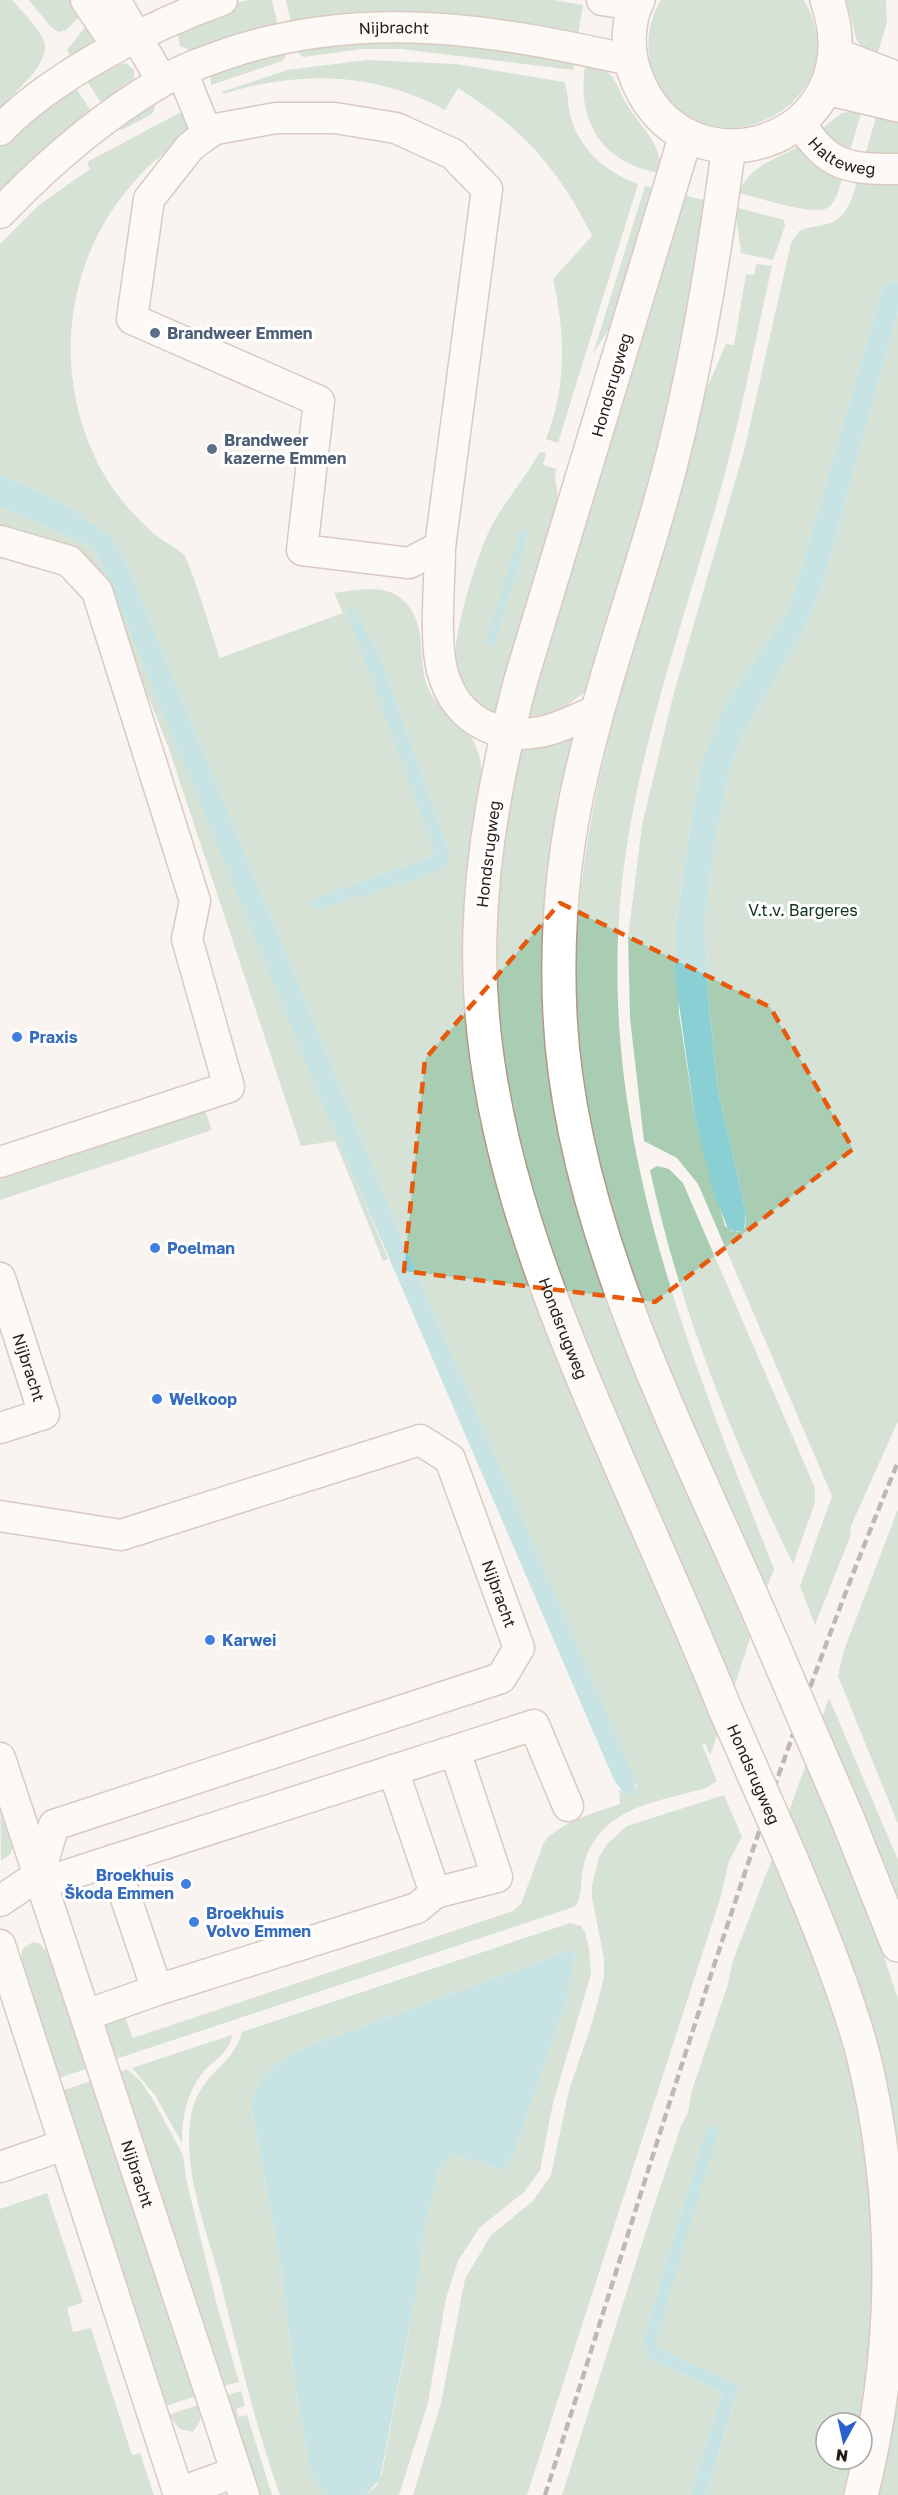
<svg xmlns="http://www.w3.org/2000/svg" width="898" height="2495" font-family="'Golos Text',sans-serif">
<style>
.green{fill:#a8cdb3;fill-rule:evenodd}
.water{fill:#8acfd3}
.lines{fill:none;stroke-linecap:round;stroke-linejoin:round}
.minor-casing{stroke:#b49686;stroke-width:33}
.major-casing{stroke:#b49686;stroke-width:36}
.minor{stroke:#fff;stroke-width:30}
.major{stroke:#fff;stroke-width:33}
.rail{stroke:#766d68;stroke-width:4.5;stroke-dasharray:9 4.5;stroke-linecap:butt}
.major-bridge-casing{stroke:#b49686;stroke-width:36;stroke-linecap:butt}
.major-bridge{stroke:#fff;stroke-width:33}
.marked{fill:none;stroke:#e8590c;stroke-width:4.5;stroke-dasharray:12 8;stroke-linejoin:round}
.service-dot{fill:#5c6f8a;stroke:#fff;stroke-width:2}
.shop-dot{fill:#3f7fe0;stroke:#fff;stroke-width:2}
.labels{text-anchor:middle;stroke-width:6;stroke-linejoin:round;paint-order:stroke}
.street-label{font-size:16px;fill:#261b15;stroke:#fff}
.service-label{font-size:16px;font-weight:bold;fill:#4e5e75;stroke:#fff;text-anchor:start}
.park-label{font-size:16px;fill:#0c321c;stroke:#fff}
.shop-label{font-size:16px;font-weight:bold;fill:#366cbe;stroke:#fff;text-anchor:start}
</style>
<rect width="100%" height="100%" fill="#faf4f0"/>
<path class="green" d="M 0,0 L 12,0 C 22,12 38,26 44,41 C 52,62 14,93 0,108 Z
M 29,0 L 77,0 L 81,15 L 66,30 L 58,32 L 50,26 Z
M 248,0 L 272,0 L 279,30 L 191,51 L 180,46 L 178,35 L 181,31 L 218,8 Z
M 286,0 L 554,0 L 583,5 L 577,42 L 292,28 Z
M 661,0 L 804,0 C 867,111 689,185 652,70 C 645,47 648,21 661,0 Z
M 846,0 L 886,0 L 887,22 L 875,63 L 857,41 Z
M 89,22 L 101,42 L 75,63 L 67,50 Z
M 396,35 L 575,60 L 573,70 L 401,49 L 362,49 L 303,57 L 299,54 L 296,44 Z
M 284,47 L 286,56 L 282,61 L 211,85 L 211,74 Z
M 367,60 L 456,64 L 564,82 C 569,91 567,104 570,114 C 578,149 606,172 638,184 L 558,443 L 546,439 C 567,386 565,333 553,279 L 592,236 C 559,169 521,127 458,88 L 445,110 C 374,72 299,70 223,94 L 222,92 L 287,70 Z
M 586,60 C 596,65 606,69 613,78 C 619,86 621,95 626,103 C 638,124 666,148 659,173 C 599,162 575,118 586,60 Z
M 126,63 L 134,70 L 134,78 L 105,109 L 85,78 L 105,68 Z
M 74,85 L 94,116 L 0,198 L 0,145 Z
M 152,100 L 155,108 L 152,114 L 122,130 L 118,129 L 114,123 Z
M 185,110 L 196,132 C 177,144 157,157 142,173 C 64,254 49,373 102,471 C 116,496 136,519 158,537 C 166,543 177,548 184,555 C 191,564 214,641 220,658 L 343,613 L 334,593 C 358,590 385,583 404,601 C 430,625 415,664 430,692 C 442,715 471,726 478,752 C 484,771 481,787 477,806 L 525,1271 L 567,1384 L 718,1733 L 710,1755 L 705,1743 L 702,1744 L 717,1781 L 706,1788 C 654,1803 598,1807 583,1868 C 580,1881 583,1899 574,1907 L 113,2060 L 102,2025 L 125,2017 L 133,2038 L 513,1911 L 521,1904 L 544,1842 C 563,1820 593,1814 620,1804 L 619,1790 L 630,1795 L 637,1786 L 421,1284 L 126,562 L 101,529 L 51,496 L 0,475 L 0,244 L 39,205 L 90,169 L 87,162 ZM 353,607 L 380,656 L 450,854 L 315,910 L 312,900 L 430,857 L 434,850 Z
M 862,110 L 848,158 L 815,134 L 842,113 Z
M 878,110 L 898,116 L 898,160 L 864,159 Z
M 799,146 L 819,167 L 842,179 C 839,188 837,202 827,208 C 813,216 757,197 739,193 C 750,164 776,160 799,146 Z
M 858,179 L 898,179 L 898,283 L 889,281 L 883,287 L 795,589 L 786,614 L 728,700 L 702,765 L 693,809 L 676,923 L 679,1013 L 695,1118 L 725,1226 L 731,1231 L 738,1232 L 745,1228 L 746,1212 L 718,1091 L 708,996 L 705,921 L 716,836 L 730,769 L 743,734 L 805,628 L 823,583 L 898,311 L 898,1421 L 851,1526 L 850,1537 L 815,1625 L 800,1586 L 832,1496 L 698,1184 L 677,1158 L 644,1141 L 630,1018 L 628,937 L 642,825 L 673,696 L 745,447 L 791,243 L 799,231 C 809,226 817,227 827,224 C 848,218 852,198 858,179 Z
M 645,186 L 657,189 L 621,310 L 593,354 Z
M 675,193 L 704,200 L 689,309 L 658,451 L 585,692 L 558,712 L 527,717 L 660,283 L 661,236 Z
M 735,207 L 784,220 L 785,226 L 773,260 L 741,253 Z
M 756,264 L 772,266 C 756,336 743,408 724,477 C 683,629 624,779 618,937 C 609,1161 694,1365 774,1569 L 766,1590 C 690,1413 585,1215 576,1018 C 570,879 604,746 642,613 C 662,541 683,469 703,397 L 726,344 L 734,345 L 746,274 L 754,275 Z
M 540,452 L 546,453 L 543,465 L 557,469 L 555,476 L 559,505 L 497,715 C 477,708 461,691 456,670 C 449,644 478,553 490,529 C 504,502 525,478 540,452 ZM 525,529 L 529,532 L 495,645 L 491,647 Z
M 0,507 L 91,546 L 102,563 L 388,1259 L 383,1261 L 335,1141 L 301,1146 L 168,746 L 99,574 L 0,530 Z
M 576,732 L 566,776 L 582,1222 L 627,1351 L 750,1638 L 735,1685 C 699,1604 663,1522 628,1440 C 577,1322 527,1203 505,1075 C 486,967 499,853 520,746 Z
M 205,1111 L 212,1130 L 0,1200 L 0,1179 Z
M 657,1166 L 669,1169 L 683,1183 L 815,1488 L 815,1503 L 793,1564 C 732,1439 679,1307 650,1170 Z
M 898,1509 L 898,1824 L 838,1676 L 843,1653 Z
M 829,1698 L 898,1860 L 898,1902 L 822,1718 Z
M 806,1764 L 870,1914 L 898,1999 L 898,2144 L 880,2058 L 788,1814 Z
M 0,1785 L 14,1839 L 11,1854 L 1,1861 Z
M 724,1795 L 742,1837 L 729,1861 L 721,1896 L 527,2495 L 413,2495 L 441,2403 L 465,2279 L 491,2235 L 533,2201 L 551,2175 L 569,2090 L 593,2020 L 604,1977 L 604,1959 L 592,1898 L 592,1885 L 599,1857 L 608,1843 L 627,1826 Z
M 772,1859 C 817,1961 856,2068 871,2179 C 873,2198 872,2219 872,2238 C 873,2302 870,2360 860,2423 L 826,2423 L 826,2459 L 852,2459 L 843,2495 L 706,2495 L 739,2387 L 659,2349 L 655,2345 L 707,2125 L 643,2341 L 649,2359 L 722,2392 L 690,2495 L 562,2495 L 654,2206 L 681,2126 L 688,2113 L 692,2090 L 728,1984 L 733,1960 Z
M 570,1923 L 581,1926 L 585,1932 L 589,1949 L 591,1974 L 553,2103 L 540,2170 L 524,2192 L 480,2227 L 458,2261 L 446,2298 L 428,2403 L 399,2495 L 366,2495 L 376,2486 L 382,2474 C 393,2412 406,2351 416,2289 C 423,2249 423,2185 451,2154 L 504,2170 L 514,2154 L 567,1999 L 576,1952 L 569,1951 L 301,2049 C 276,2063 258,2076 251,2105 L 281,2267 L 296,2390 L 311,2475 L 327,2495 L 280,2495 C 255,2425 238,2352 220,2280 C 206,2228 182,2170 191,2115 C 199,2073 233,2067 242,2032 Z
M 33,1942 L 39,1943 L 55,1960 L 92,2067 L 53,2080 L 20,1963 L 23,1948 Z
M 232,2035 C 230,2054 211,2061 201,2075 C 186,2095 182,2119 182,2143 L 155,2095 L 132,2068 Z
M 127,2069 L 142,2083 L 152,2098 L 183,2155 L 186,2179 L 217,2305 L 239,2382 L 221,2387 L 117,2073 Z
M 97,2079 L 199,2395 L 163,2407 L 58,2092 Z
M 47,2193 L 83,2302 L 67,2308 L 73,2332 L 91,2328 L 132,2455 L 140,2453 L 154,2495 L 0,2495 L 0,2209 Z
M 898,2390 L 898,2495 L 876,2495 L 893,2428 Z
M 241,2391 L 245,2406 L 236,2409 L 239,2417 L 247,2415 L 272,2495 L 257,2495 L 224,2396 Z
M 201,2404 L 200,2421 L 193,2432 L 180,2429 L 168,2415 Z"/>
<path class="water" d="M 889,281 L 898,283 L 898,311 L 823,583 L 805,628 L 743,734 L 730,769 L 716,836 L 705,921 L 708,996 L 718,1091 L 746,1212 L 744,1230 L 735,1232 L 728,1229 L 714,1193 L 695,1118 L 675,976 L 676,923 L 693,809 L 702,764 L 713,734 L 728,700 L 786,614 L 795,589 L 883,287 Z
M 0,475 L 51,496 L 101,529 L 111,537 L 126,562 L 421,1284 L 636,1782 L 634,1794 L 625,1795 L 614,1780 L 324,1107 L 102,563 L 91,546 L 0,507 Z
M 525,529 L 529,532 L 495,645 L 491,647 L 486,644 L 520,531 Z
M 353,607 L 380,656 L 450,854 L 447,865 L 436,873 L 315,910 L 311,900 L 430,857 L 434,850 L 347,612 Z
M 569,1951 L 576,1952 L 567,1999 L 514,2154 L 504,2170 L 451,2154 L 438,2173 L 424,2229 L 417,2287 L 380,2479 L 366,2495 L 327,2495 L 311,2475 L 296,2390 L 281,2267 L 251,2105 C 258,2076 276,2063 301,2049 Z
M 707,2125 L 719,2129 L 655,2345 L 659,2349 L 739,2386 L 706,2495 L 690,2495 L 722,2392 L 649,2359 L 643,2341 Z"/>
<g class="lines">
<defs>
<g id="minor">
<path d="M 86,0 L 107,31 L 137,38"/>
<path d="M 115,0 L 162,81"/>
<path d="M 602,0 L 635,5"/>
<path d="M 182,72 L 207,134"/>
<path d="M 276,118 L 335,118 L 396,128 L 453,154 L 487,189 L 440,547 L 409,563 L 302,550 L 319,401 L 132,319 L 149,199 L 190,147 L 207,134 L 216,129 Z"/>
<path id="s1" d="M 799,122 C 829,167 846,169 898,169"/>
<path d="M 0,130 C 52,76 151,25 222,0"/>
<path id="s2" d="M 0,213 C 48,163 101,117 161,82 C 182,69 209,60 232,52 C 366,8 496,30 630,60"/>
<path d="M 0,541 L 69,561 L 97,591 L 195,901 L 187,939 L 229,1087 L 0,1162"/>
<path d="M 440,547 C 440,582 434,637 442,670 C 455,722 502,744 552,729 C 568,724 583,716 598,710"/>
<path id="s3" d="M 0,1278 L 44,1414 L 0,1428"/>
<path id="s4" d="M 0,1516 L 121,1535 L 420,1440 L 450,1459 L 519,1648 L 501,1678 L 54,1825 L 39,1875 L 0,1901"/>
<path id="s5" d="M 0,1758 L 244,2495"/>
<path d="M 393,1770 L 435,1893 L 497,1877 L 455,1751"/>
<path d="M 113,1860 L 157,1990 L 417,1908 L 435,1893"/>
<path d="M 39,1875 L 58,1878 L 534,1725 L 568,1806"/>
<path d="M 0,1945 L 179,2495"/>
<path d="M 86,2015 L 157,1990"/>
<path d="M 0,2167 L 64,2145"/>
<path d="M 178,2493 L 236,2472"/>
</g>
<g id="major">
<path d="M 638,0 C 627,21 627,50 634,71 C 679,206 877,144 827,0"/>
<path d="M 836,55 L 898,79"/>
<path d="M 826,88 L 898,105"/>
<path id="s6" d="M 686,135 L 520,683 C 499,765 482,848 480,933 C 474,1116 543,1288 615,1453 C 652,1539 691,1624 726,1711"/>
<path d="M 729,146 C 712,271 692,394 657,514 C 632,600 602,685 582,772 C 563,851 556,934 560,1015 C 570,1223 678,1427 760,1615"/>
<path d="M 846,1815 L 898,1945"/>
<path d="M 792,1861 C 818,1924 845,1988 863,2054 C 898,2198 898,2351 861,2495"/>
</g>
</defs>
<use href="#minor" class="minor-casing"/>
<use href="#major" class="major-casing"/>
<use href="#minor" class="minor"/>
<use href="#major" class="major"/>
<path class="rail" d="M 545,2495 C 657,2149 758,1798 898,1462"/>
<defs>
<g id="major-bridge">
<path d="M 760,1615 L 846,1815"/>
<path id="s7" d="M 726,1711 L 792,1861"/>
</g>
</defs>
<use href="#major-bridge" class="major-bridge-casing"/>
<use href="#major-bridge" class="major-bridge"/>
</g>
<path d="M0 0H898V2495H0ZM 560,903 L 770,1007 L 853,1149 L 655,1302 L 404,1271 L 425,1059 Z" fill="#faf4f0" fill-opacity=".55" fill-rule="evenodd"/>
<path class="marked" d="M 560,903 L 770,1007 L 853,1149 L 655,1302 L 404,1271 L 425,1059 Z"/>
<g class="service-dot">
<circle cx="155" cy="333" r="6"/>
<circle cx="212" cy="449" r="6"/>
</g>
<g class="shop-dot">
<circle cx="17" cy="1037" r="6"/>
<circle cx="155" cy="1248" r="6"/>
<circle cx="157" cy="1399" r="6"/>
<circle cx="210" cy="1640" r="6"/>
<circle cx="186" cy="1884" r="6"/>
<circle cx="194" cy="1922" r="6"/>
</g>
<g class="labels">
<g class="street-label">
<text dy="6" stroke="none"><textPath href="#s2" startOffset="450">Nijbracht</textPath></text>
<text dy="6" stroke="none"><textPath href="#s1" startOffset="58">Halteweg</textPath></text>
<text transform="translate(611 385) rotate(-74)" y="6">Hondsrugweg</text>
<text transform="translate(488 854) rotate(-83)" y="6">Hondsrugweg</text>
<text dy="6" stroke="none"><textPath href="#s6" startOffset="1233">Hondsrugweg</textPath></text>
<text dy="6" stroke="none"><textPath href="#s3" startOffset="94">Nijbracht</textPath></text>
<text dy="6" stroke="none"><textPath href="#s4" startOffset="615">Nijbracht</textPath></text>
<text dy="6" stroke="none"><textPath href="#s7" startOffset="69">Hondsrugweg</textPath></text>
<text dy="6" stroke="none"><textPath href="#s5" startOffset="438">Nijbracht</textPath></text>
</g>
<g class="service-label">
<text x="167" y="339">Brandweer Emmen</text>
<text x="224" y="446">Brandweer<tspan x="224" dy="18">kazerne Emmen</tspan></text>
</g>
<g class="park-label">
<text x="803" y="916">V.t.v. Bargeres</text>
</g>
<g class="shop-label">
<text x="29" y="1043">Praxis</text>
<text x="167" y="1254">Poelman</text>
<text x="169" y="1405">Welkoop</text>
<text x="222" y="1646">Karwei</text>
<text x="174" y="1881" text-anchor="end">Broekhuis<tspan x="174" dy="18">Škoda Emmen</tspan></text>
<text x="206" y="1919">Broekhuis<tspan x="206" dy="18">Volvo Emmen</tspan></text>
</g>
</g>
<g transform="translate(844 2441) rotate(188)"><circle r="28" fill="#ffffff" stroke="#a8a4a1" stroke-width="1.5"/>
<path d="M0-4.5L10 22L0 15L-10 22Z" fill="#2960ce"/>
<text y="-9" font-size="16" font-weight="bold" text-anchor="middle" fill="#261b15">N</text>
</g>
</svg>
